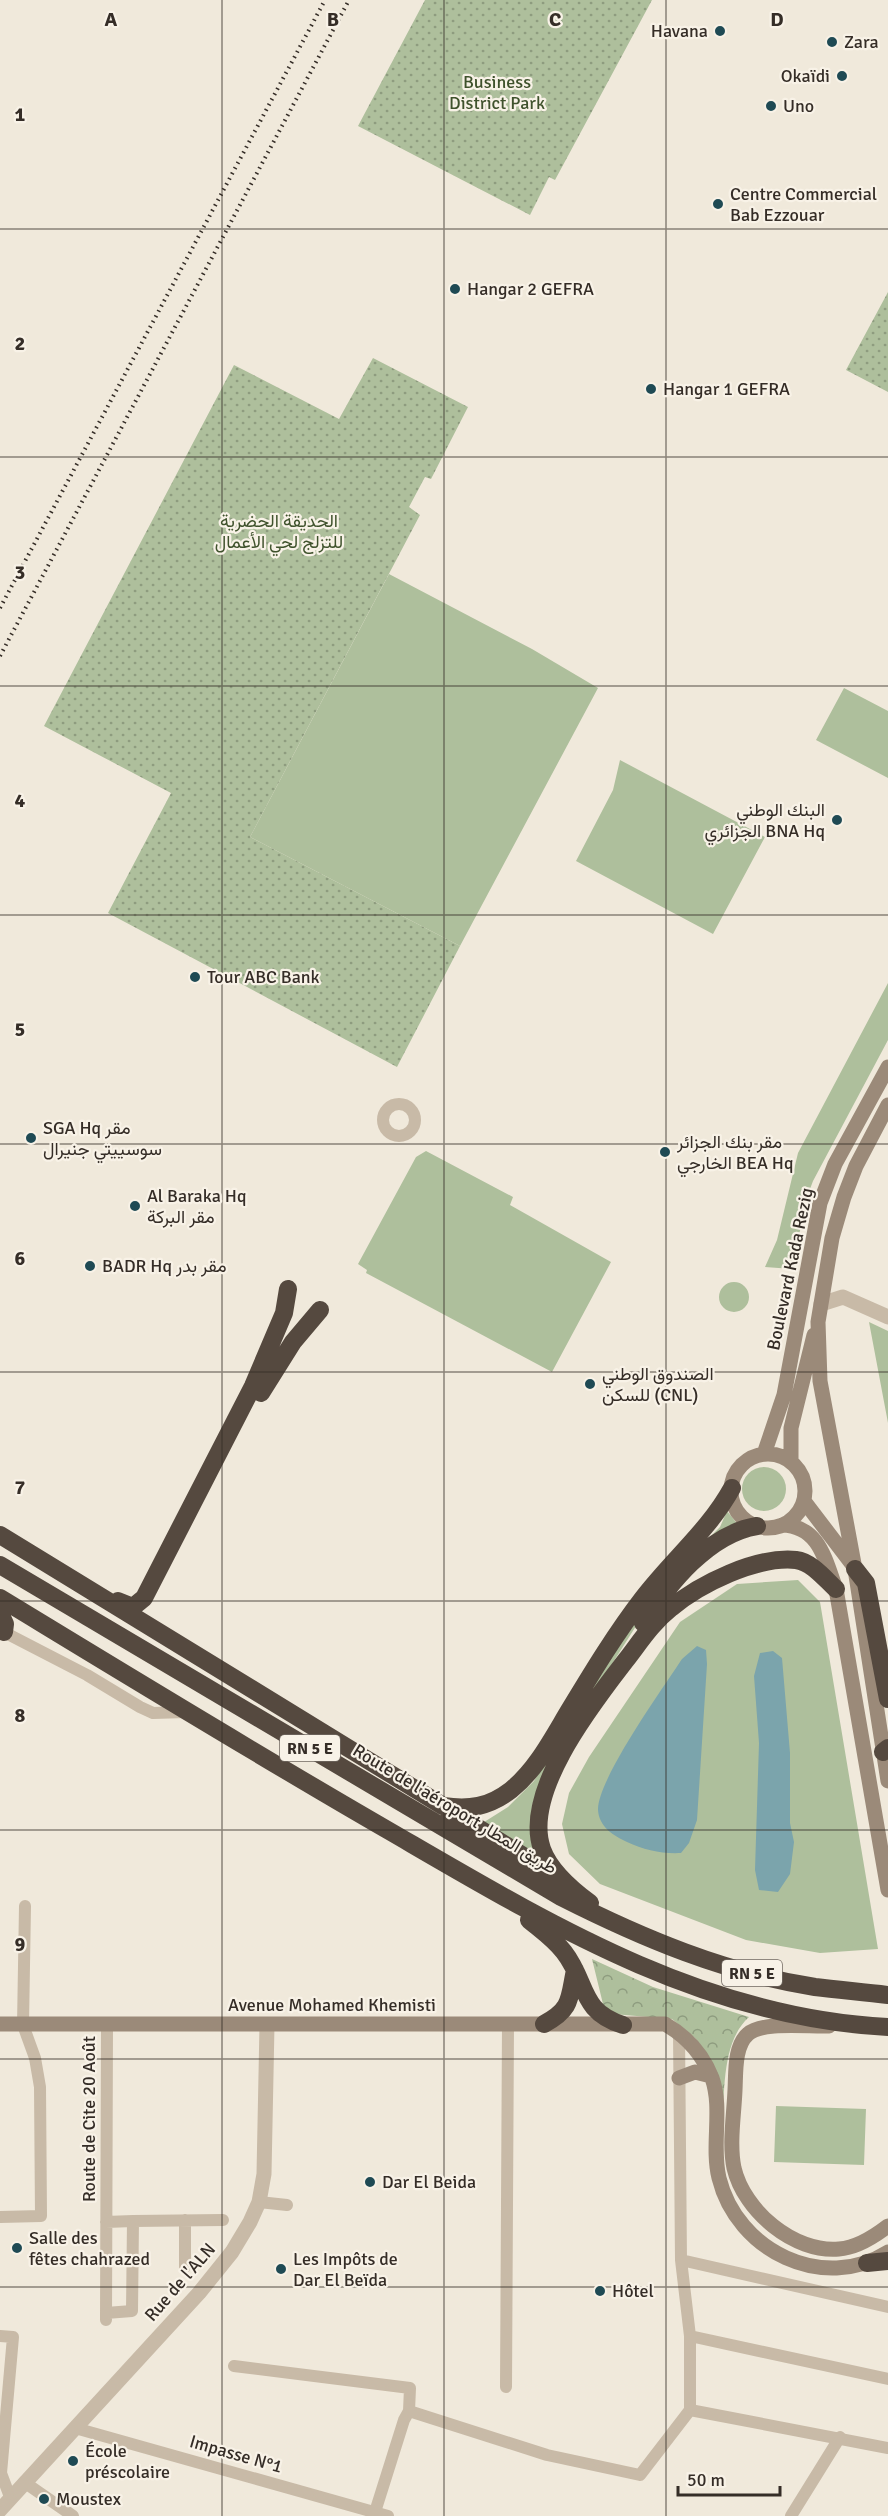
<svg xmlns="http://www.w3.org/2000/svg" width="888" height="2516" font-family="Signika,Vazirmatn,sans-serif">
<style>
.grass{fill:#aebf9c}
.forest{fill:url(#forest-crowns)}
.park{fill:url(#park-dots)}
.water{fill:#7ba4ac}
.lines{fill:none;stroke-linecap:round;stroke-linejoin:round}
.minor{stroke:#c8baa7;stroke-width:12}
.tertiary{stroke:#c8baa7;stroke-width:15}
.secondary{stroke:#9b8a79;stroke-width:15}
.motorway{stroke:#55493f;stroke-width:18}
.rail{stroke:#352d27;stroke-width:4;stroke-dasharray:1.5 4.5;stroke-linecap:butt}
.grid{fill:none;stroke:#352d27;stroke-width:1.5;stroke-opacity:0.55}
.poi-dot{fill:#1f4a54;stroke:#f8f2e7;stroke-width:2}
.labels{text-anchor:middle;stroke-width:4.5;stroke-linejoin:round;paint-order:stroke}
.shield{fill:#f8f2e7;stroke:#706861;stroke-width:1.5}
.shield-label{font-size:16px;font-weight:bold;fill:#352d27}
.poi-label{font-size:18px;fill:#352d27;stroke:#f8f2e7;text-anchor:start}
.park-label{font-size:18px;fill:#3f522c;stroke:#f8f2e7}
.street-label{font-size:18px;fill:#352d27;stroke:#f8f2e7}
.grid-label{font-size:20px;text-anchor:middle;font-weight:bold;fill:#352d27;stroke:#f8f2e7;stroke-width:4.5;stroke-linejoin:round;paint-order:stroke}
</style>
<defs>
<pattern id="forest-crowns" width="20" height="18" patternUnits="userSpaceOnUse" patternTransform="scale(1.5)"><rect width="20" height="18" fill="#aebf9c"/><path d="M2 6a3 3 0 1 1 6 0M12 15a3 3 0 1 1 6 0" fill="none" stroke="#8e9c7f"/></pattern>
<pattern id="park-dots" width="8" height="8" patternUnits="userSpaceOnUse" patternTransform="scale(1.5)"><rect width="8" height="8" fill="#aebf9c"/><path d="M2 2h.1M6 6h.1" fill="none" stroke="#8e9c7f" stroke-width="1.8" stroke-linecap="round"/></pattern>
</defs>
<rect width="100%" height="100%" fill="#f0e9db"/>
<path class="grass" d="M 389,574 L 532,649 L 598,688 L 460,946 L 250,837 Z
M 844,688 L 888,711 L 888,778 L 816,740 Z
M 620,760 L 765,837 L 713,934 L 576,861 L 613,790 Z
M 888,983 L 888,1040 L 813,1181 L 807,1197 L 792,1269 L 765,1267 L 777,1240 L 798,1153 Z
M 426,1151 L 513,1197 L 510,1205 L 611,1262 L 552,1372 L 366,1273 L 367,1270 L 358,1264 L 416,1157 Z
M719 1297a15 15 0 1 1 30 0a15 15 0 1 1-30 0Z
M 869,1322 L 888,1331 L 888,1423 Z
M742 1489a22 22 0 1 1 44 0a22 22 0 1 1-44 0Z
M 727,1511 L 739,1526 L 643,1615 L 548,1765 L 532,1805 L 531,1839 L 535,1857 L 481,1824 L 508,1807 L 534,1781 L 622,1640 L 684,1563 L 720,1527 Z
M 798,1580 L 820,1602 L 878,1949 L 820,1953 L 746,1940 L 600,1884 L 569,1854 L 562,1824 L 569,1793 L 589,1757 L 680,1622 L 737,1584 Z
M 776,2106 L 866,2109 L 864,2165 L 774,2162 Z"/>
<path class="forest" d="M 592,1959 L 653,1987 L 749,2017 C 721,2042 725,2094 722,2128 L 710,2058 L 695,2038 L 672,2019 L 613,2014 L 603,2004 Z"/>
<path class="park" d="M 425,0 L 652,0 L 555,180 L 549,177 L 530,215 L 358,126 Z
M 888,292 L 888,392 L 846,370 Z
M 373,358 L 468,407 L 431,479 L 425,477 L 409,507 L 420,515 L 250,837 L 460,946 L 397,1067 L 108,913 L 171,793 L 44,726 L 234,365 L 339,419 Z"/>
<path class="water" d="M 697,1646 L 706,1650 L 707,1664 L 697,1820 L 689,1843 L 681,1853 C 662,1854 644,1850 627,1842 C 614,1836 599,1827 598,1810 C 597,1780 663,1688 682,1659 Z
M 773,1651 L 782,1658 L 790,1753 L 790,1823 L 794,1842 L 790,1874 L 778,1892 L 759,1890 L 755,1870 L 759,1743 L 754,1676 L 760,1653 Z"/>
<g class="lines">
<path class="minor" d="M383 1120a16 16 0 1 1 32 0a16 16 0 1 1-32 0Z
M 0,1630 L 87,1675 L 140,1707 L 153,1713 L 186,1712
M 679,2032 L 681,2260 L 690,2336 L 690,2410 L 888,2448
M 259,2202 L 287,2205
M 0,2217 L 41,2216 L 40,2087 L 35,2058 L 23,2025 L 25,1906
M 185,2220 L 185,2267
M 106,2222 L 133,2221
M 681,2260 L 888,2307
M 106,2313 L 132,2311 L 133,2221 L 223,2220
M 106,2320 L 107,2026
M 0,2336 L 13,2337 L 1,2473 L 10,2497
M 690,2336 L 888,2379
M 234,2366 L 410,2388 L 409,2411 L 404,2420 L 375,2512
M 506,2387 L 508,2024
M 409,2411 L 547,2455 L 640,2475 L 690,2410
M 75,2428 L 388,2516
M 24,2482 L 73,2516
M 791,2516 L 840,2437"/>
<path class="tertiary" d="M 821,1304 L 843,1297 L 888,1317
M 0,2510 L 199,2293 L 232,2252 L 250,2222 L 259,2202 L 264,2174 L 267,2025"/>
<path class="secondary" d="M 888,1105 L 856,1166 L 844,1197 L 832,1238 L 818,1322 L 820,1381 L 855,1569 L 888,1781
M 764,1454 L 784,1395 L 820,1203 L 835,1164 L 888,1067
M731 1491a37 37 0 1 1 74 0a37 37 0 1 1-74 0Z
M 791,1461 L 791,1428 L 814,1335
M 804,1501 L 852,1564
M 782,1525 C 819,1526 825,1559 836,1589 L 888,1890
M 0,2024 L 665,2024 C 686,2036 703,2055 712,2078 C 723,2109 711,2146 719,2178 C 737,2251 823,2293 888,2252
M 829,2026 C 809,2027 762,2021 748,2034 C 734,2046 736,2073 735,2090 C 734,2115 729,2144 734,2168 C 744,2211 794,2253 839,2249 C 857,2248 875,2236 888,2226
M 679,2078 L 695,2072 L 711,2076"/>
<path class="motorway" d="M 261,1393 L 293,1342 L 320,1310
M 0,1535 C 148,1624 295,1716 443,1806 C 469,1810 489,1807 511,1790 C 537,1769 553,1737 570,1709 C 593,1671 616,1633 643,1598 C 672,1560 709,1530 732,1488
M 0,1565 L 561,1897 C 642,1938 725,1973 815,1987 C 839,1990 864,1992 888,1995
M 855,1569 L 866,1583 L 888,1699
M 0,1598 C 130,1677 259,1756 391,1832 C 546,1922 703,2018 888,2027
M 118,1601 L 133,1607 L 144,1598 L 253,1386 L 284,1313 L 288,1289
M 0,1613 L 5,1624 L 4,1632
M 643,1623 C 669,1584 708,1534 757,1526
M 883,1752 L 888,1748
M 446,1808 L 557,1877
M 590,1903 C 571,1889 550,1871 542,1849 C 522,1792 593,1703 626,1660 C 640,1642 652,1623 671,1608 C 700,1584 756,1556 796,1560 C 812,1562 825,1579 836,1589
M 529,1920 C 541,1930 554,1939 564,1952 C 588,1983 579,2011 623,2025
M 544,2024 C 572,2009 569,1999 575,1970
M 867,2263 L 888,2261"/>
<path class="rail" d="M 0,608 L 325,0
M 0,656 L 349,0"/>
</g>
<path class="grid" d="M 222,0 L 222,2516M 444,0 L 444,2516M 666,0 L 666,2516M 0,229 L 888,229M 0,457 L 888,457M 0,686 L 888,686M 0,915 L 888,915M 0,1144 L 888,1144M 0,1372 L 888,1372M 0,1601 L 888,1601M 0,1830 L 888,1830M 0,2059 L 888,2059M 0,2287 L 888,2287"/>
<g class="poi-dot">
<circle cx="720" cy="31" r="6"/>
<circle cx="832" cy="42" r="6"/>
<circle cx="842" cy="76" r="6"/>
<circle cx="771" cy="106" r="6"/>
<circle cx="718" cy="204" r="6"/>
<circle cx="455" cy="289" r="6"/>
<circle cx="651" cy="389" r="6"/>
<circle cx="837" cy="820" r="6"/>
<circle cx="195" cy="977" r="6"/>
<circle cx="31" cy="1138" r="6"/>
<circle cx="665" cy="1152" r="6"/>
<circle cx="135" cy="1206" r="6"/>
<circle cx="90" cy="1266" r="6"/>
<circle cx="590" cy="1384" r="6"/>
<circle cx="370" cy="2182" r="6"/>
<circle cx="17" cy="2248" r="6"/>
<circle cx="281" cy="2269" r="6"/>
<circle cx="600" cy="2291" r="6"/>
<circle cx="73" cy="2461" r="6"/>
<circle cx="44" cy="2499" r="6"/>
</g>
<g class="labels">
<g class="shield">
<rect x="280" y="1735" width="60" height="26" rx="4.5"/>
<rect x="722" y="1960" width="60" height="26" rx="4.5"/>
</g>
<g class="shield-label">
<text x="310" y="1754">RN 5 E</text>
<text x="752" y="1979">RN 5 E</text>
</g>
<g class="poi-label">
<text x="708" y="37" text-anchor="end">Havana</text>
<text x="844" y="48">Zara</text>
<text x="830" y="82" text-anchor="end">Okaïdi</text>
<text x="783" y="112">Uno</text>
<text x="730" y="200">Centre Commercial<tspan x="730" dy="21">Bab Ezzouar</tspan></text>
<text x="467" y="295">Hangar 2 GEFRA</text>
<text x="663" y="395">Hangar 1 GEFRA</text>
<text x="825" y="816" text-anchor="end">البنك الوطني<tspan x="825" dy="21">الجزائري BNA Hq</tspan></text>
<text x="207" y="983">Tour ABC Bank</text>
<text x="43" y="1134">SGA Hq مقر<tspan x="43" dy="21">سوسييتي جنيرال</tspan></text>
<text x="677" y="1148">مقر بنك الجزائر<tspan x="677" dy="21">الخارجي BEA Hq</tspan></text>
<text x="147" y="1202">Al Baraka Hq<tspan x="147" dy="21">مقر البركة</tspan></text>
<text x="102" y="1272">BADR Hq مقر بدر</text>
<text x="602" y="1380">الصندوق الوطني<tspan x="602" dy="21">للسكن (CNL)</tspan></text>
<text x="382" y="2188">Dar El Beida</text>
<text x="29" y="2244">Salle des<tspan x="29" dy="21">fêtes chahrazed</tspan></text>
<text x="293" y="2265">Les Impôts de<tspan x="293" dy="21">Dar El Beïda</tspan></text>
<text x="612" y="2297">Hôtel</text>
<text x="85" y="2457">École<tspan x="85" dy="21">préscolaire</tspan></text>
<text x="56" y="2505">Moustex</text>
</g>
<g class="park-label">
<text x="497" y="88">Business<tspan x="497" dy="21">District Park</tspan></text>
<text x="279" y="527">الحديقة الحضرية<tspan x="279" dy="21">للتزلج لحي الأعمال</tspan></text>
</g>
<g class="street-label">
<text transform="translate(790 1269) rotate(-78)" y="6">Boulevard Kada Rezig</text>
<text transform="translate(455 1809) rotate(31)" y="6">Route de l'aéroport طريق المطار</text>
<text x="332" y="2011">Avenue Mohamed Khemisti</text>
<text transform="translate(89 2119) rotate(-90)" y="6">Route de Cite 20 Août</text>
<text transform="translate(180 2282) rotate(-49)" y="6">Rue de l'ALN</text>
<text transform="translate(236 2454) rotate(16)" y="6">Impasse N°1</text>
</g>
</g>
<g class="grid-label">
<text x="111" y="26">A</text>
<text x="333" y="26">B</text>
<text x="555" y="26">C</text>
<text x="777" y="26">D</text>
<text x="20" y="121">1</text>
<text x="20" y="350">2</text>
<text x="20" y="579">3</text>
<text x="20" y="807">4</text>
<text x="20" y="1036">5</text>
<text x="20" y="1265">6</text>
<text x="20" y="1494">7</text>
<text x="20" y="1722">8</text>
<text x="20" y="1951">9</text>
</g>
<path d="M678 2486v9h102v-9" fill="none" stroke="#352d27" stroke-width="3"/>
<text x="687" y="2486" font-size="18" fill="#352d27" stroke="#f8f2e7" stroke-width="4.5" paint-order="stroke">50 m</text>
</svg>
